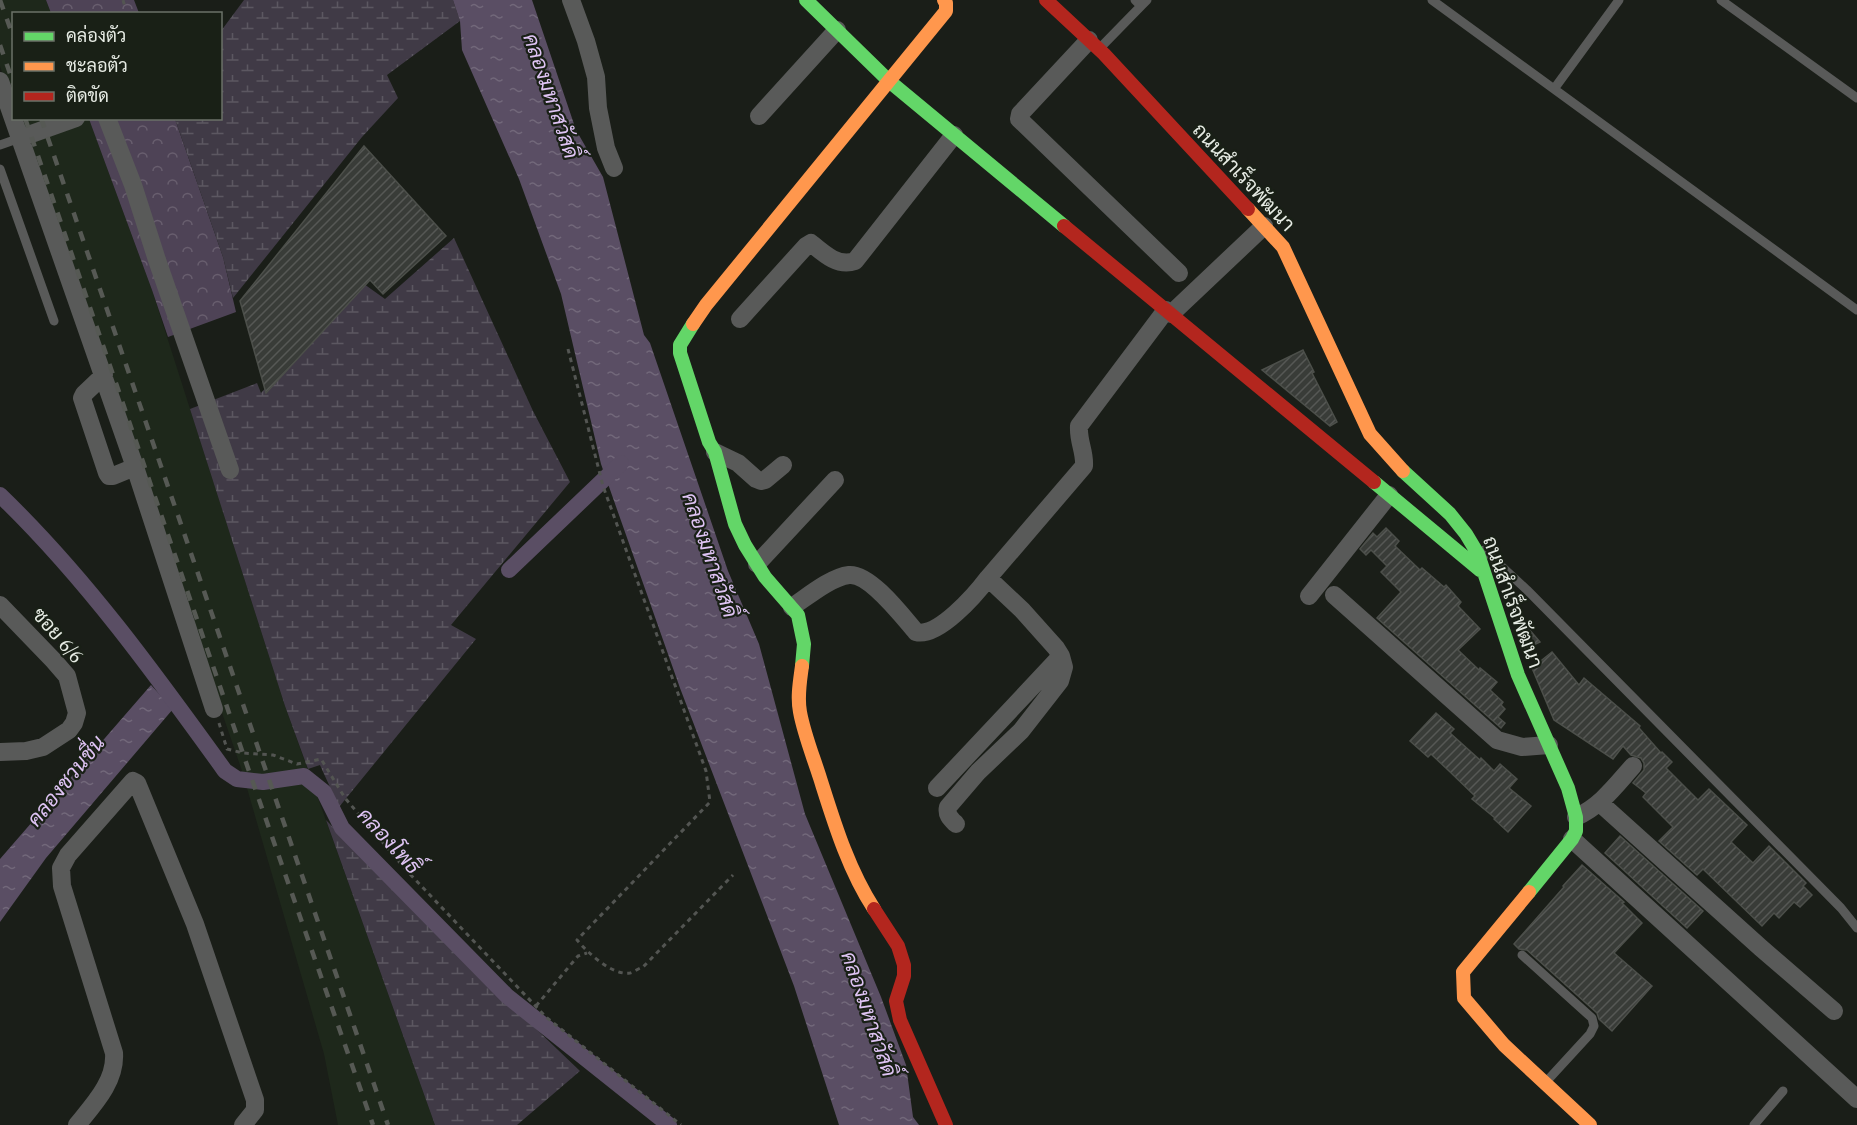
<svg xmlns="http://www.w3.org/2000/svg" width="1857" height="1125" font-family="Spectral,Sarabun,serif">
<style>
.built{fill:#1e281b}
.forest{fill:url(#forest-crowns)}
.wetland{fill:url(#wetland-marsh)}
.water{fill:url(#water-ripples)}
.lines{fill:none;stroke-linecap:round;stroke-linejoin:round}
.canal{stroke:#5a4e64;stroke-width:16}
.building{fill:url(#building-hatch);stroke:#4c4f4a;stroke-width:1.5}
.path{stroke:#535552;stroke-width:3;stroke-dasharray:4.5 4.5;stroke-linecap:butt}
.lane{stroke:#595a59;stroke-width:9}
.street{stroke:#595a59;stroke-width:18}
.fast{stroke:#63d668;stroke-width:14}
.slow{stroke:#ff974d;stroke-width:14}
.jam{stroke:#b3261e;stroke-width:14}
.rail{stroke:#565954;stroke-width:4.5;stroke-dasharray:10 10;stroke-linecap:butt}
.labels{text-anchor:middle;stroke-width:4.5;stroke-linejoin:round;paint-order:stroke}
.street-label{font-size:20px;fill:#e6ebe4;stroke:#192016}
.water-label{font-size:21px;font-style:italic;fill:#dec3f3;stroke:#192016}
</style>
<defs>
<pattern id="forest-crowns" width="20" height="18" patternUnits="userSpaceOnUse" patternTransform="scale(1.5)"><rect width="20" height="18" fill="#4e4356"/><path d="M2 6a3 3 0 1 1 6 0M12 15a3 3 0 1 1 6 0" fill="none" stroke="#685e6e"/></pattern>
<pattern id="wetland-marsh" width="20" height="14" patternUnits="userSpaceOnUse" patternTransform="scale(1.5)"><rect width="20" height="14" fill="#403a46"/><path d="M1 5h8M5 5V1M11 12h8M15 12V8" fill="none" stroke="#5c5761"/></pattern>
<pattern id="water-ripples" width="26" height="14" patternUnits="userSpaceOnUse" patternTransform="scale(1.5)"><rect width="26" height="14" fill="#5a4e64"/><path d="M2 4q2-2 4 0t4 0M15 11q2-2 4 0t4 0" fill="none" stroke="#72687a"/></pattern>
<pattern id="building-hatch" width="6" height="6" patternUnits="userSpaceOnUse" patternTransform="scale(1.5)"><rect width="6" height="6" fill="#393c38"/><path d="M-1 1l2-2M0 6l6-6M5 7l2-2" fill="none" stroke="#565855"/></pattern>
</defs>
<rect width="100%" height="100%" fill="#1a1e18"/>
<path class="built" d="M 0,0 L 46,0 L 51,13 L 14,14 L 13,105 L 0,66 Z
M 18,119 L 89,119 L 152,290 L 285,706 L 435,1125 L 338,1125 L 324,1054 L 242,771 Z"/>
<path class="forest" d="M 46,0 L 134,0 L 139,13 L 51,13 Z
M 89,119 L 175,119 L 223,257 L 236,312 L 168,337 L 152,290 Z"/>
<path class="wetland" d="M 244,0 L 453,0 L 460,21 L 387,75 L 398,98 L 362,137 L 233,298 L 223,257 L 175,119 L 220,118 L 221,31 Z
M 454,238 L 533,411 L 570,482 L 451,625 L 476,639 L 339,807 L 320,765 L 308,769 L 285,706 L 190,409 L 257,383 L 261,393 L 364,284 L 385,299 Z
M 326,820 L 443,940 L 580,1071 L 517,1125 L 435,1125 Z"/>
<path class="water" d="M 453,0 L 532,0 L 576,130 L 603,177 L 644,335 L 650,343 L 728,571 L 759,644 L 805,814 L 881,997 L 906,1065 L 913,1117 L 919,1125 L 839,1125 L 794,986 L 680,688 L 601,464 L 561,294 L 519,179 L 462,50 L 460,21 Z
M 151,685 L 173,709 L 46,858 L 0,922 L 0,859 Z"/>
<g class="lines">
<path class="canal" d="M 0,495 C 86,578 155,674 225,771 L 237,779 L 263,782 L 304,776 L 324,792 L 342,828 L 507,996 L 669,1125
M 509,570 L 621,463"/>
</g>
<path class="building" d="M 364,146 L 446,236 L 383,294 L 370,280 L 266,393 L 240,301 Z
M 1303,350 L 1314,372 L 1312,373 L 1337,422 L 1330,426 L 1262,370 Z
M 1386,528 L 1399,541 L 1395,546 L 1420,570 L 1422,568 L 1444,587 L 1446,585 L 1461,602 L 1458,606 L 1480,629 L 1458,650 L 1479,670 L 1480,668 L 1497,682 L 1490,690 L 1503,702 L 1501,705 L 1505,709 L 1498,717 L 1505,723 L 1501,728 L 1377,618 L 1401,592 L 1381,572 L 1387,566 L 1371,550 L 1366,555 L 1360,549 L 1373,533 L 1377,537 Z
M 1512,609 L 1515,613 L 1540,642 L 1525,649 Z
M 1552,652 L 1579,685 L 1584,678 L 1640,726 L 1639,728 L 1661,753 L 1662,752 L 1672,762 L 1666,768 L 1698,800 L 1709,789 L 1747,825 L 1731,842 L 1753,863 L 1769,846 L 1806,883 L 1803,886 L 1812,895 L 1800,907 L 1794,902 L 1779,918 L 1774,913 L 1762,926 L 1703,869 L 1697,875 L 1659,841 L 1673,827 L 1643,797 L 1646,793 L 1633,783 L 1644,770 L 1644,763 L 1641,758 L 1631,755 L 1623,746 L 1613,759 L 1554,720 L 1532,668 Z
M 1436,713 L 1454,729 L 1450,733 L 1480,760 L 1481,758 L 1494,771 L 1500,764 L 1517,779 L 1509,788 L 1531,806 L 1508,832 L 1494,819 L 1495,818 L 1472,799 L 1475,796 L 1448,770 L 1431,754 L 1428,757 L 1410,741 Z
M 1620,836 L 1703,911 L 1687,928 L 1605,853 Z
M 1582,865 L 1624,902 L 1622,903 L 1642,923 L 1614,953 L 1652,986 L 1612,1031 L 1599,1019 L 1597,1013 L 1527,950 L 1519,949 L 1514,944 L 1564,887 L 1563,886 Z"/>
<g class="lines">
<path class="path" d="M 123,0 L 125,7
M 568,349 L 603,486 L 706,771 L 710,802 L 577,940 C 587,952 612,976 630,973 C 634,972 639,968 643,967 L 733,875
M 219,723 L 227,749 L 243,753 L 273,755 L 297,764 L 321,759 L 345,798 L 407,871 L 546,1017 L 681,1125
M 536,1006 L 578,956 L 587,953"/>
<path class="lane" d="M 1135,0 L 1141,6 L 1147,0
M 1432,0 L 1857,310
M 1721,0 L 1857,98
M 1099,49 L 1141,6
M 1554,89 L 1619,0
M 0,145 L 20,138
M 0,169 L 54,321
M 1484,550 L 1527,590 L 1841,908 L 1857,928
M 1522,955 L 1592,1018 L 1594,1026 L 1590,1034 L 1545,1083
M 1754,1125 L 1783,1091"/>
<path class="street" d="M 571,0 L 586,41 L 596,77 L 598,108 L 606,148 L 614,168
M 1089,40 L 1020,114 L 1019,119 L 1179,273
M 0,81 L 135,467 L 214,709
M 759,116 L 837,30
M 107,118 L 133,185 L 157,260 L 230,470
M 20,138 L 76,118
M 1171,314 L 1264,226
M 740,319 L 806,246 L 811,243 C 824,254 838,267 855,261 L 954,135
M 104,375 L 84,394 L 82,398 L 107,473 L 109,476 L 113,476 L 135,467
M 715,452 L 738,463 L 756,479 L 761,481 L 765,480 L 783,465
M 757,564 L 835,480
M 988,578 L 1084,466 C 1085,451 1078,442 1079,426 L 1166,310
M 1334,595 L 1497,740 L 1522,747 L 1549,745
M 1309,596 L 1389,495
M 0,605 L 54,661 L 67,676 L 77,713 L 74,723 L 69,730 L 43,747 L 26,751 L 0,752
M 792,607 C 807,597 831,577 849,575 C 870,573 903,617 916,632 C 938,638 976,594 988,578 L 1022,610 L 1056,648 L 1061,656 L 1064,667 L 1060,681 L 1021,731 L 978,772 L 948,807 C 946,815 951,819 956,824
M 937,788 L 1061,656
M 1600,803 L 1761,948 L 1834,1011
M 1576,817 C 1600,807 1616,785 1633,766
M 1572,839 L 1857,1099
M 77,1125 C 94,1104 116,1081 114,1053 L 62,886 L 61,868 L 68,855 L 133,781 L 137,783 L 195,924 L 255,1100 L 255,1110 L 243,1125"/>
<path class="fast" d="M 806,0 L 889,81 L 1064,226
M 693,324 L 680,345 L 680,353 L 709,442 L 715,452 L 735,524 L 745,545 L 765,577 L 798,615 L 804,644 L 802,666
M 1403,471 L 1450,514 L 1466,534 L 1478,554 L 1518,675 L 1568,788 L 1576,817 L 1576,831 L 1572,839 L 1529,892
M 1374,482 L 1480,570"/>
<path class="slow" d="M 1248,209 L 1283,247 L 1370,434 L 1403,471
M 693,324 L 706,305 L 946,11 L 946,3 L 944,0
M 802,666 C 800,681 797,697 800,712 C 804,734 813,756 820,778 C 834,822 848,869 874,909
M 1529,892 L 1463,972 L 1464,998 L 1504,1045 L 1590,1125"/>
<path class="jam" d="M 1046,0 L 1104,54 L 1248,209
M 1064,226 L 1374,482
M 874,909 L 898,946 L 904,965 L 904,976 L 896,1001 L 900,1020 L 946,1125"/>
<path class="rail" d="M 0,0 L 14,39
M 0,45 L 14,85
M 25,118 L 249,771 L 373,1125
M 41,118 L 388,1125"/>
</g>
<g class="labels">
<g class="street-label">
<text transform="translate(1244 177) rotate(47)" y="7">ถนนสำเร็จพัฒนา</text>
<text transform="translate(1513 602) rotate(70)" y="7">ถนนสำเร็จพัฒนา</text>
<text transform="translate(58 635) rotate(49)" y="7">ซอย 6/6</text>
</g>
<g class="water-label">
<text transform="translate(551 96) rotate(71)" y="7">คลองมหาสวัสดิ์</text>
<text transform="translate(710 555) rotate(71)" y="7">คลองมหาสวัสดิ์</text>
<text transform="translate(66 781) rotate(-51)" y="7">คลองชวนชื่น</text>
<text transform="translate(389 841) rotate(47)" y="7">คลองโพธิ์</text>
<text transform="translate(869 1014) rotate(71)" y="7">คลองมหาสวัสดิ์</text>
</g>
</g>
<rect x="12" y="12" width="210" height="108" fill="#192016" stroke="#6b7168" stroke-width="1.5"/>
<rect x="24" y="32" width="30" height="9" fill="#63d668" stroke="#6b7168" stroke-width="1.5"/>
<text x="66" y="42" font-size="18" fill="#e6ebe4">คล่องตัว</text>
<rect x="24" y="62" width="30" height="9" fill="#ff974d" stroke="#6b7168" stroke-width="1.5"/>
<text x="66" y="72" font-size="18" fill="#e6ebe4">ชะลอตัว</text>
<rect x="24" y="92" width="30" height="9" fill="#b3261e" stroke="#6b7168" stroke-width="1.5"/>
<text x="66" y="102" font-size="18" fill="#e6ebe4">ติดขัด</text>
</svg>
